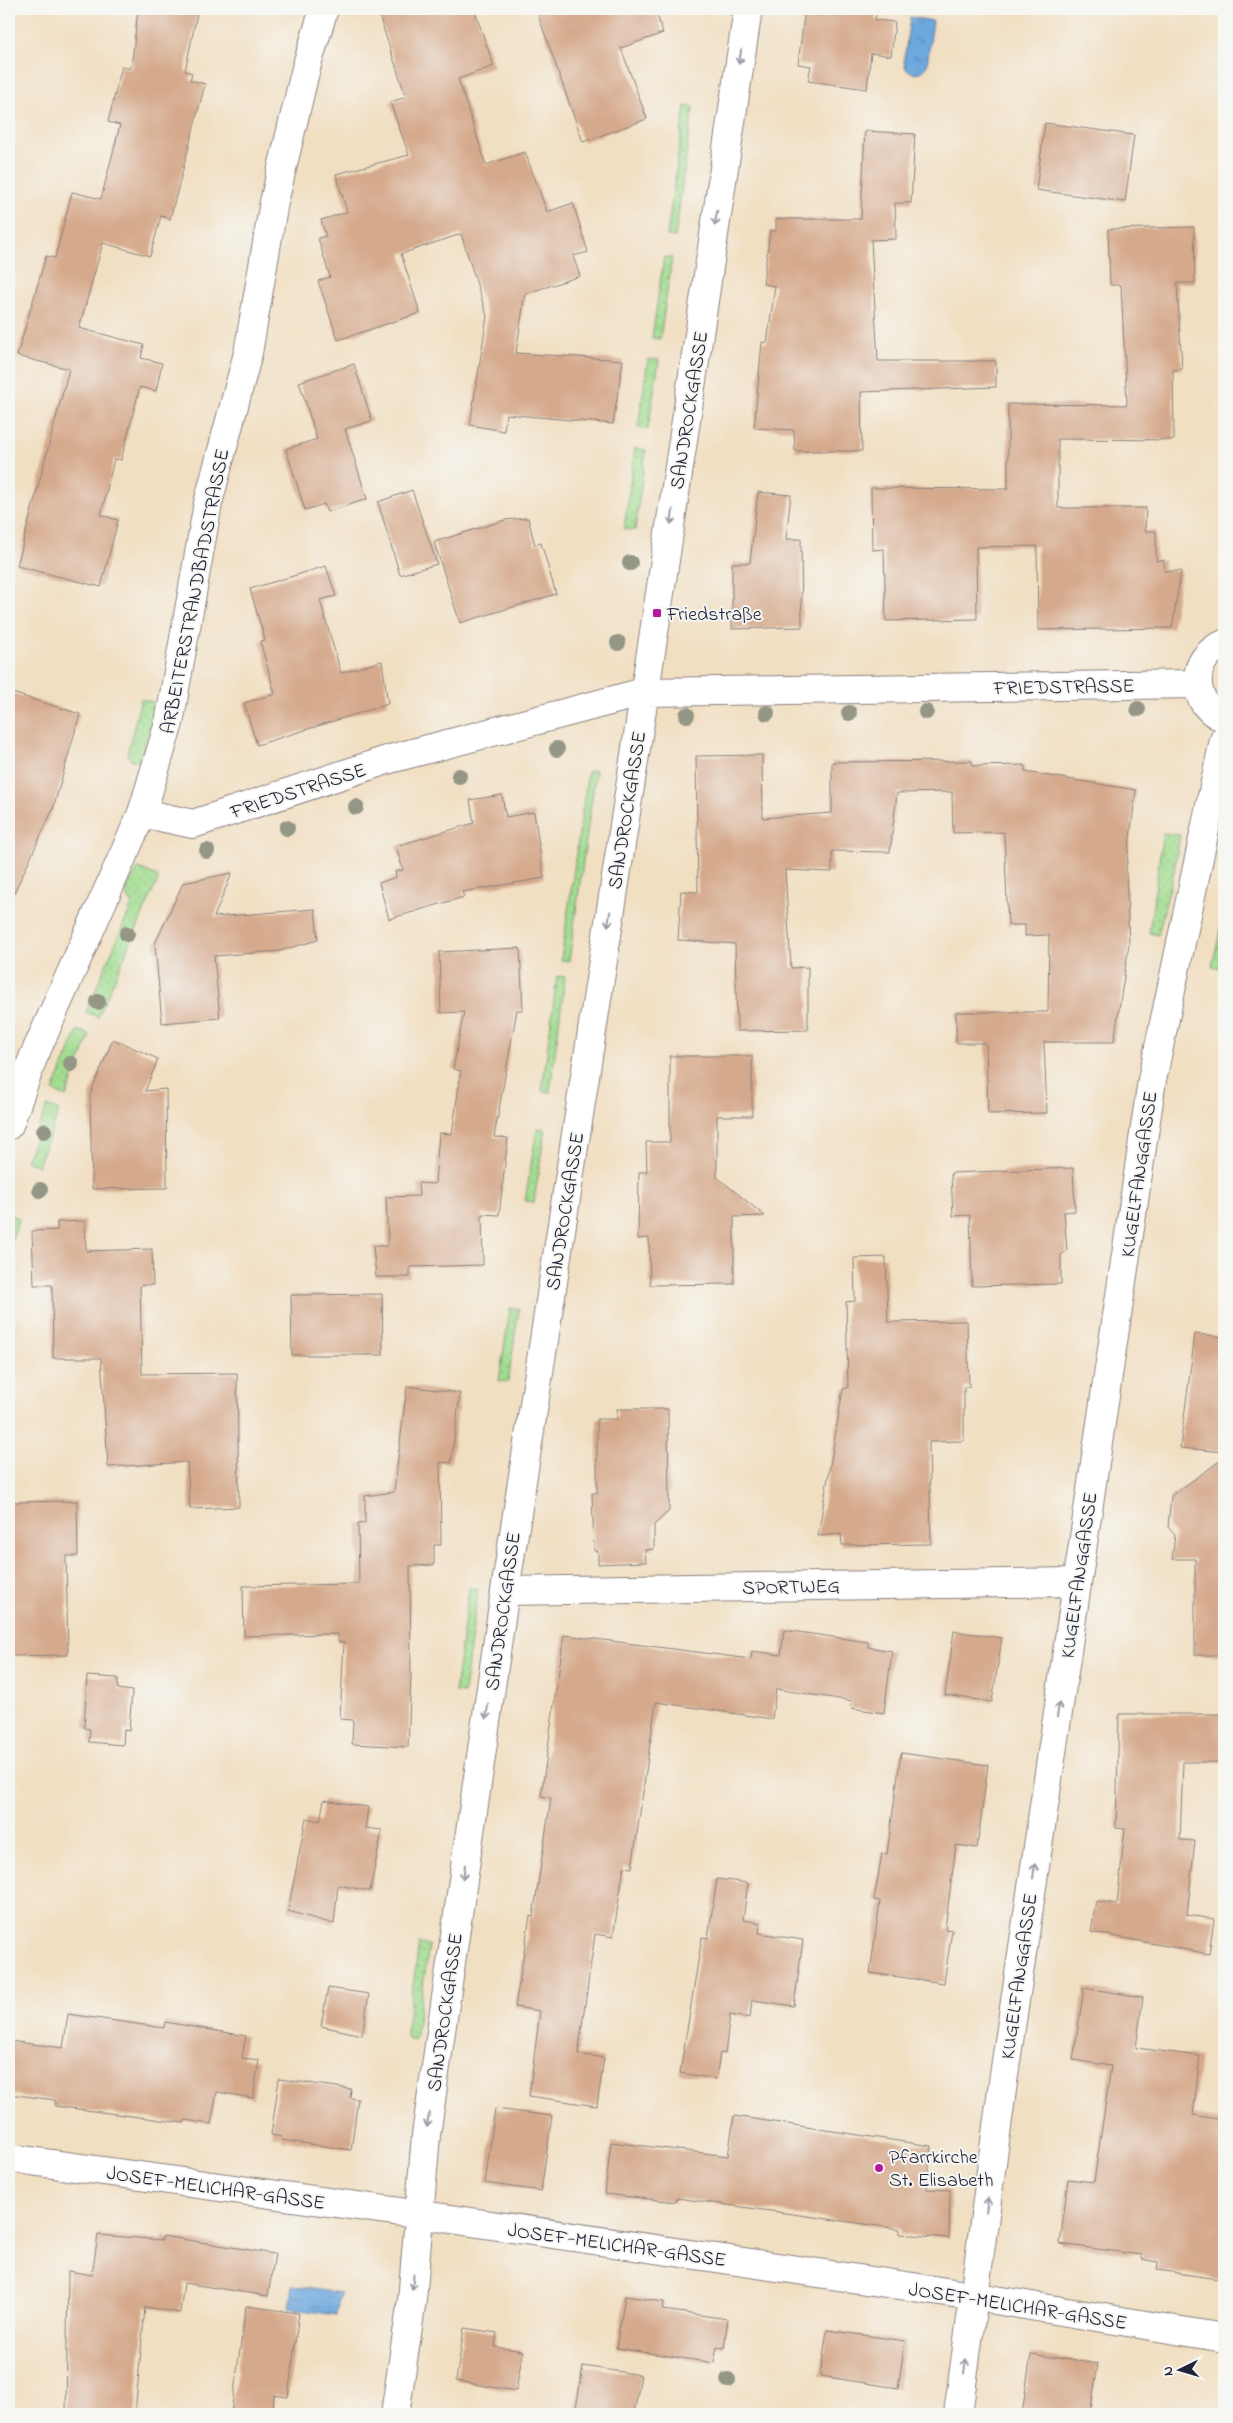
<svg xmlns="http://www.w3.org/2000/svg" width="1233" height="2423" font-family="'Indie Flower',sans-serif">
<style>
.grass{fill:url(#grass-dots);stroke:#628066}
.water{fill:url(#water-ripples);stroke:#48658c}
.building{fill:#d5a98b}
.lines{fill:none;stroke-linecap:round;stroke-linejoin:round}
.minor-casing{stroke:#8a807e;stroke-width:30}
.tertiary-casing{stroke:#8a807e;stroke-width:30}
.minor{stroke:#fff;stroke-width:28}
.tertiary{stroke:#fff;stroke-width:28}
.tree{fill:#949686}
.oneway{stroke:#9c9ca7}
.poi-dot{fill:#b5179e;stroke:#f6f6f2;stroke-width:2}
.labels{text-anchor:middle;stroke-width:4;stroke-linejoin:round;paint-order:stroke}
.street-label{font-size:20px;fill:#22223b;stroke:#f6f6f2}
.poi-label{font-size:20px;fill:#22223b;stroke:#f6f6f2;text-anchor:start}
</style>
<defs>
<pattern id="grass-dots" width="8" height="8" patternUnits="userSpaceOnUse" patternTransform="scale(1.25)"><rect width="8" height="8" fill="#a2dd90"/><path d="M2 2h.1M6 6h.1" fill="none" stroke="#8bbd7d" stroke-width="1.8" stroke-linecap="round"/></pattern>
<pattern id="water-ripples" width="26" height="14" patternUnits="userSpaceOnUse" patternTransform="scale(1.25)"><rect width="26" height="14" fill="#6da8de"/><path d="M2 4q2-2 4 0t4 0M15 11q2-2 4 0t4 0" fill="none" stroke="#5988b5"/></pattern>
</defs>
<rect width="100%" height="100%" fill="#f6f6f2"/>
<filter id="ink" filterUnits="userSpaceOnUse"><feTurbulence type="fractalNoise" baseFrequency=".02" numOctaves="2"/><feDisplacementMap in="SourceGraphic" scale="10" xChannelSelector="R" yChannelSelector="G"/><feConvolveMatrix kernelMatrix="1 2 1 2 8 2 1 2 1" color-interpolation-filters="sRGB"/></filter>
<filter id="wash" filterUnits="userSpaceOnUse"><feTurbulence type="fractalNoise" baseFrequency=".0096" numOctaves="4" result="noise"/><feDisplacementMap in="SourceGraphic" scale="20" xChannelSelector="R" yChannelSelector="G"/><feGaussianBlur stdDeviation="1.12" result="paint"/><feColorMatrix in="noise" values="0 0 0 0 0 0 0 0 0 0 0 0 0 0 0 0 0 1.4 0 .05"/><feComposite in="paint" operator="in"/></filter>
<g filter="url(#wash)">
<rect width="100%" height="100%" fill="#f1dfc2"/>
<path class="grass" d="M 685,106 L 693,107 L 675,237 L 667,236 Z
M 664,257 L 672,258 L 660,339 L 652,338 Z
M 648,359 L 659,360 L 648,429 L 638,428 Z
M 635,448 L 646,450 L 635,530 L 624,529 Z
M 141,699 L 152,702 L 155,705 L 140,762 L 130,759 L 127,754 Z
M 596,770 L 569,961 L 561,960 L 588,771 Z
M 1163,833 L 1180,835 L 1174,870 L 1158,935 L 1149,933 Z
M 139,868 L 157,876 L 158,880 L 98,1017 L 86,1012 L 133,902 L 127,898 C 124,888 133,876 139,868 Z
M 1224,915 L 1224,968 L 1212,966 Z
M 557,976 L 565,977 L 550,1092 L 542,1091 Z
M 78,1030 L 90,1035 L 66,1097 L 53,1091 Z
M 47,1106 L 59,1111 L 38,1166 L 26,1161 Z
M 537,1128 L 545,1129 L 534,1202 L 525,1201 Z
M 9,1215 L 19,1218 L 9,1251 Z
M 510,1308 L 519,1309 L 508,1382 L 499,1381 Z
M 469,1588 L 478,1589 L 464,1693 L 455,1692 Z
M 419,1944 L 429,1945 L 415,2040 L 408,2038 L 406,2034 Z"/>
<path class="water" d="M 910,17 L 933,21 L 927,65 L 924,70 L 915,74 L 906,69 L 904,61 Z
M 292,2286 L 340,2293 L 336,2315 L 289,2308 Z"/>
<g id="blocks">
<path class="building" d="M 138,9 L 198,9 L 185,71 L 192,73 L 190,80 L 205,84 L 170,219 L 161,216 L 150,256 L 103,243 L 79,328 L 144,345 L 141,358 L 162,363 L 156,391 L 140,387 L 121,460 L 114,459 L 101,515 L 118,520 L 101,587 L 17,566 L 69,369 L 17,356 L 46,256 L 55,258 L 72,192 L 101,199 L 120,125 L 108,122 L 122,66 L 131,69 Z
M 377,9 L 474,9 L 494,66 L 458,79 L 486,165 L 525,152 L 547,212 L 573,203 L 588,252 L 573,256 L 580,276 L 525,294 L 516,353 L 623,360 L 613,424 L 506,414 L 504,431 L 470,425 L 487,316 L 461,234 L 401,254 L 420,313 L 338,340 L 318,281 L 330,277 L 318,238 L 326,236 L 321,220 L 347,212 L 336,174 L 409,155 L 390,102 L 406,97 Z
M 536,9 L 655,9 L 663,33 L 621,48 L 647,119 L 583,142 Z
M 805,9 L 877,9 L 875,20 L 895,22 L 891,56 L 871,53 L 867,89 L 808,81 L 811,66 L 798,64 Z
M 1045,123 L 1134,135 L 1125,202 L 1036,190 Z
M 865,131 L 915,134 L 911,203 L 895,203 L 896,239 L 871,240 L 878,361 L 996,361 L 996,387 L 861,392 L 862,451 L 795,451 L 794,430 L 754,428 L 762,342 L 767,343 L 775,286 L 763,284 L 770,231 L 776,231 L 776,219 L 861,219 Z
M 1194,227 L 1195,283 L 1177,283 L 1182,369 L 1173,370 L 1174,440 L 1058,439 L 1058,508 L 1146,508 L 1145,531 L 1156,531 L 1156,561 L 1164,560 L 1164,571 L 1181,571 L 1172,628 L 1038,630 L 1037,546 L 976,547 L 977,619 L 886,621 L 884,549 L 872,550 L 871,488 L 1008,489 L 1008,404 L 1127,405 L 1121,285 L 1110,285 L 1108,229 Z
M 354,364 L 372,421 L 345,429 L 367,499 L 327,512 L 324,504 L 305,510 L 286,449 L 317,439 L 299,382 Z
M 412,490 L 437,564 L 400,575 L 378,502 Z
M 758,492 L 791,495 L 786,539 L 801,539 L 802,627 L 732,629 L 732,563 L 750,563 Z
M 528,518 L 535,545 L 541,543 L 556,594 L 460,623 L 434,542 L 505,520 Z
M 326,566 L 336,596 L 320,600 L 341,673 L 382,661 L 388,704 L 257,745 L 244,703 L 275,694 L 260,641 L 265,640 L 250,589 Z
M 9,692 L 80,714 L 53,809 L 9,904 Z
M 762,755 L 763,818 L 832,813 L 832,762 L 972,761 L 973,766 L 1025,765 L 1025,772 L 1136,790 L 1126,870 L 1129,944 L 1114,1042 L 1044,1042 L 1047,1113 L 988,1114 L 986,1043 L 956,1043 L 956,1012 L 1048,1012 L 1049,935 L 1025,936 L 1025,925 L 1008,925 L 1004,832 L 953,833 L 952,792 L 897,793 L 890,852 L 832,851 L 832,872 L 785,870 L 791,968 L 808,967 L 808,1030 L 737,1031 L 735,944 L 678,940 L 681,891 L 698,892 L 696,756 Z
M 502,795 L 506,817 L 534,812 L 544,878 L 462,892 L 464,897 L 389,919 L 379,883 L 396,877 L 395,872 L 403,870 L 396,846 L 474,823 L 470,800 Z
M 232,873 L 214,917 L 315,909 L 318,940 L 279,951 L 214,956 L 220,1018 L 162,1023 L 155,944 L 183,883 Z
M 520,948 L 523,1010 L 517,1010 L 494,1137 L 508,1138 L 499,1215 L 482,1214 L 483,1265 L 410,1267 L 410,1277 L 376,1277 L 373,1246 L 388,1246 L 386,1197 L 419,1196 L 418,1183 L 435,1184 L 439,1133 L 452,1134 L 461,1071 L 453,1069 L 464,1012 L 441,1013 L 439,952 Z
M 113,1039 L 158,1059 L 145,1091 L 166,1089 L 167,1188 L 92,1189 L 90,1095 Z
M 670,1056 L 752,1056 L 752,1116 L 717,1116 L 717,1177 L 765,1216 L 734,1217 L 734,1284 L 650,1285 L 649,1238 L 638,1239 L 639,1172 L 647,1172 L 646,1142 L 670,1142 Z
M 1073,1168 L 1075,1211 L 1064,1212 L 1067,1251 L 1061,1255 L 1061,1284 L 972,1286 L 970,1215 L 953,1216 L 951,1173 Z
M 85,1221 L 86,1251 L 152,1249 L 153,1285 L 140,1285 L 142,1374 L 237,1373 L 239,1507 L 190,1509 L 187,1462 L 108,1467 L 101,1358 L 53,1358 L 52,1285 L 34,1285 L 32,1231 L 57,1230 L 57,1222 Z
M 886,1257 L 888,1322 L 967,1321 L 969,1387 L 964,1387 L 964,1441 L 929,1442 L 931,1544 L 842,1545 L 841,1534 L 818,1536 L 843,1389 L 848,1388 L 846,1302 L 855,1301 L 854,1258 Z
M 382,1294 L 383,1355 L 292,1355 L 291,1295 Z
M 1195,1334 L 1224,1337 L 1224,1452 L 1180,1448 Z
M 407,1386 L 460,1393 L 451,1463 L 440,1462 L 441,1545 L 434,1545 L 434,1565 L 410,1566 L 411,1676 L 408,1747 L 352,1744 L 353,1720 L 340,1719 L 344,1642 L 338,1642 L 338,1634 L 244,1636 L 243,1586 L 359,1584 L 358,1524 L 365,1523 L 365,1496 L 394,1492 Z
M 617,1409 L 668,1409 L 669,1511 L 654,1525 L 654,1549 L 645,1550 L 646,1562 L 598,1564 L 598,1551 L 594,1551 L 592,1493 L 597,1493 L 597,1419 L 617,1419 Z
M 1224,1458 L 1224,1655 L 1195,1655 L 1195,1559 L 1172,1559 L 1175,1535 L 1168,1527 L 1171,1496 Z
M 77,1501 L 78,1556 L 66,1556 L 68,1655 L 9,1656 L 9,1502 Z
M 784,1630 L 868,1642 L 868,1647 L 892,1651 L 884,1713 L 851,1708 L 852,1701 L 776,1689 L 772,1719 L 656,1702 L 632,1868 L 624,1867 L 613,1937 L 595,1934 L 578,2054 L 604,2058 L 597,2106 L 529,2096 L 540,2011 L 515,2007 L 530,1916 L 533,1917 L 551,1798 L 541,1796 L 564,1635 L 751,1659 L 752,1651 L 781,1655 Z
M 954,1631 L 1002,1638 L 992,1702 L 945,1695 Z
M 87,1676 L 118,1678 L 118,1689 L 132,1691 L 129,1731 L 124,1730 L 123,1745 L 89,1742 L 90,1729 L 84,1728 Z
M 1119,1714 L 1223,1714 L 1223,1762 L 1183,1762 L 1180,1840 L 1195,1841 L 1187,1915 L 1214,1919 L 1209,1954 L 1091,1932 L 1096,1901 L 1117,1904 L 1125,1829 L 1116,1828 Z
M 901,1753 L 988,1765 L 977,1848 L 956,1845 L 945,1929 L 952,1930 L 944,1983 L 870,1973 L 880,1901 L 874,1900 L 882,1853 L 887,1854 Z
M 324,1800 L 368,1807 L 365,1828 L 382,1830 L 370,1891 L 338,1885 L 334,1924 L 288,1911 L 306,1818 L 320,1821 Z
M 717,1879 L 748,1883 L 743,1920 L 760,1923 L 759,1933 L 803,1940 L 794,2006 L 752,2000 L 750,2018 L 730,2015 L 725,2054 L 720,2053 L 716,2079 L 680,2073 L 702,1937 L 708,1938 Z
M 328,1988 L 369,1994 L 362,2035 L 321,2026 Z
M 1084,1988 L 1143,1997 L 1136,2048 L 1200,2056 L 1193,2115 L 1224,2120 L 1224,2280 L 1157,2270 L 1158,2262 L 1142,2259 L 1142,2255 L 1060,2244 L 1068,2179 L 1094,2182 L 1111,2066 L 1073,2060 Z
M 68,2014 L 164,2028 L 165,2022 L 246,2036 L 242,2058 L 259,2060 L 253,2098 L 217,2092 L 211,2124 L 185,2120 L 184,2123 L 55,2106 L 55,2100 L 9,2094 L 9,2041 L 63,2048 Z
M 279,2079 L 351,2089 L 350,2098 L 358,2099 L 351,2150 L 281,2140 L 282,2137 L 271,2135 Z
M 495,2109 L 552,2116 L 541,2191 L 485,2183 Z
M 734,2116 L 931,2146 L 927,2189 L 950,2190 L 949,2238 L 900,2234 L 900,2229 L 677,2198 L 676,2202 L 605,2194 L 611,2142 L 728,2156 Z
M 98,2235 L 162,2240 L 163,2236 L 275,2254 L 268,2296 L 184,2283 L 180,2313 L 145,2307 L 135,2414 L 66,2414 L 68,2271 L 92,2275 Z
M 625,2296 L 664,2302 L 663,2310 L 728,2319 L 724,2348 L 717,2347 L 714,2363 L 616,2348 Z
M 246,2306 L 299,2313 L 288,2397 L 274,2395 L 273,2414 L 231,2414 Z
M 464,2328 L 497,2333 L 495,2347 L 523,2351 L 516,2391 L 456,2381 Z
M 827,2330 L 905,2341 L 898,2388 L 820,2376 Z
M 1031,2354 L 1098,2364 L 1090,2414 L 1022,2414 Z
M 583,2366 L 641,2375 L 634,2414 L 575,2414 Z"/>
</g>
</g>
<g filter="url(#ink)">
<use href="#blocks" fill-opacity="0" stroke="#8a807e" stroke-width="1"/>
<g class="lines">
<defs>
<path id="minor" d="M 1224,644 C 1189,657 1189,705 1224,718
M 142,813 L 193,824 L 390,759 L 644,692 L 1196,684
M 505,1591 L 1077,1582
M 9,2158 L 444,2218 L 947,2292 L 1224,2338
M 395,2414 L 412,2300 L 426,2135 L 505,1591 L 657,613 L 748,9
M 958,2414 L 1004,2075 L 1152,1080 L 1224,740"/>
<path id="tertiary" d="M 9,1125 L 33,1058 L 142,813 L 169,723 L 208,503 L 248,353 L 274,202 L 306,68 L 324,9"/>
</defs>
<use href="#minor" class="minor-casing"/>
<use href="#tertiary" class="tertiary-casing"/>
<use href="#minor" class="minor"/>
<use href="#tertiary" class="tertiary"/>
</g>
<g class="tree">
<circle cx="630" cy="563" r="8"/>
<circle cx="618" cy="643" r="8"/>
<circle cx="1138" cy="709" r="8"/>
<circle cx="926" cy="712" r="8"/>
<circle cx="767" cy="713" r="8"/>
<circle cx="849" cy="713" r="8"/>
<circle cx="687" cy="715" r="8"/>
<circle cx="557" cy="749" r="8"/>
<circle cx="459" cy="776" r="8"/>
<circle cx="356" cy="807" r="8"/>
<circle cx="287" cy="828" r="8"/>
<circle cx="207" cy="851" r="8"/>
<circle cx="127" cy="934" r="8"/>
<circle cx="98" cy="1002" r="8"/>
<circle cx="71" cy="1064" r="8"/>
<circle cx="44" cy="1131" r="8"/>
<circle cx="40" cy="1190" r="8"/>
<circle cx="728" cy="2380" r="8"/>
</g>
<defs><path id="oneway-shaft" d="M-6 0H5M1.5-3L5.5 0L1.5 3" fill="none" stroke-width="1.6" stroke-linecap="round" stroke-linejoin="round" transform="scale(1.25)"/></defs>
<g class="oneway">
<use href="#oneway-shaft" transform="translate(740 57) rotate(99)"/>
<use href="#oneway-shaft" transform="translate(716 218) rotate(99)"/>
<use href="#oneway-shaft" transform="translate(672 517) rotate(99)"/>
<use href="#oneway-shaft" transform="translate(609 919) rotate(99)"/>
<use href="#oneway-shaft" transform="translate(1058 1710) rotate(-82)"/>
<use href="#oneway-shaft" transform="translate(487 1712) rotate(98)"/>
<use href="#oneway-shaft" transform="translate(1034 1871) rotate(-82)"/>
<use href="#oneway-shaft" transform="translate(464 1872) rotate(98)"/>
<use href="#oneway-shaft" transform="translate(428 2120) rotate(98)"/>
<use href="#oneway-shaft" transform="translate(987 2205) rotate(-83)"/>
<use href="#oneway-shaft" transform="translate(413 2282) rotate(94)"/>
<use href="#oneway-shaft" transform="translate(965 2366) rotate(-82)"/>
</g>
</g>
<g class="poi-dot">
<rect x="652" y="608" width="10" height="10" rx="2.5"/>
<circle cx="879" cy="2168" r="5"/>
</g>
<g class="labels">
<g class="street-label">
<text transform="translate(688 410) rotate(-81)" y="7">SANDROCKGASSE</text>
<text transform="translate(194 591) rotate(-79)" y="7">ARBEITERSTRANDBADSTRASSE</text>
<text transform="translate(1064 686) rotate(-1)" y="7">FRIEDSTRASSE</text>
<text transform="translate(298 790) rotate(-18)" y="7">FRIEDSTRASSE</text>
<text transform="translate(626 810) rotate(-81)" y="7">SANDROCKGASSE</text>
<text transform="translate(1138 1174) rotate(-82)" y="7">KUGELFANGGASSE</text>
<text transform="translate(564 1211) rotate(-81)" y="7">SANDROCKGASSE</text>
<text transform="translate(1078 1575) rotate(-82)" y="7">KUGELFANGGASSE</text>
<text transform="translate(791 1586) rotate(-1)" y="7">SPORTWEG</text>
<text transform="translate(502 1611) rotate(-82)" y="7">SANDROCKGASSE</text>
<text transform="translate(1018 1976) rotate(-82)" y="7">KUGELFANGGASSE</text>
<text transform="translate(444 2012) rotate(-82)" y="7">SANDROCKGASSE</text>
<text transform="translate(216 2187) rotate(8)" y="7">JOSEF-MELICHAR-GASSE</text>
<text transform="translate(617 2244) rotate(8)" y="7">JOSEF-MELICHAR-GASSE</text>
<text transform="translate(1018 2305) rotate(9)" y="7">JOSEF-MELICHAR-GASSE</text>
</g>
<g class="poi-label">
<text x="667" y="620">Friedstraße</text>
<text x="889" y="2163">Pfarrkirche<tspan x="889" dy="23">St. Elisabeth</tspan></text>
</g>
</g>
<rect width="1233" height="2423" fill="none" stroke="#f6f6f2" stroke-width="30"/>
<g transform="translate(1180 2370) rotate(265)" stroke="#f6f6f2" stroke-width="4" paint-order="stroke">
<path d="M0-4L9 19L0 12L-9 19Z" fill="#22223b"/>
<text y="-8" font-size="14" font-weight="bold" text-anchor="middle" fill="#22223b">N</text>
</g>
</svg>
